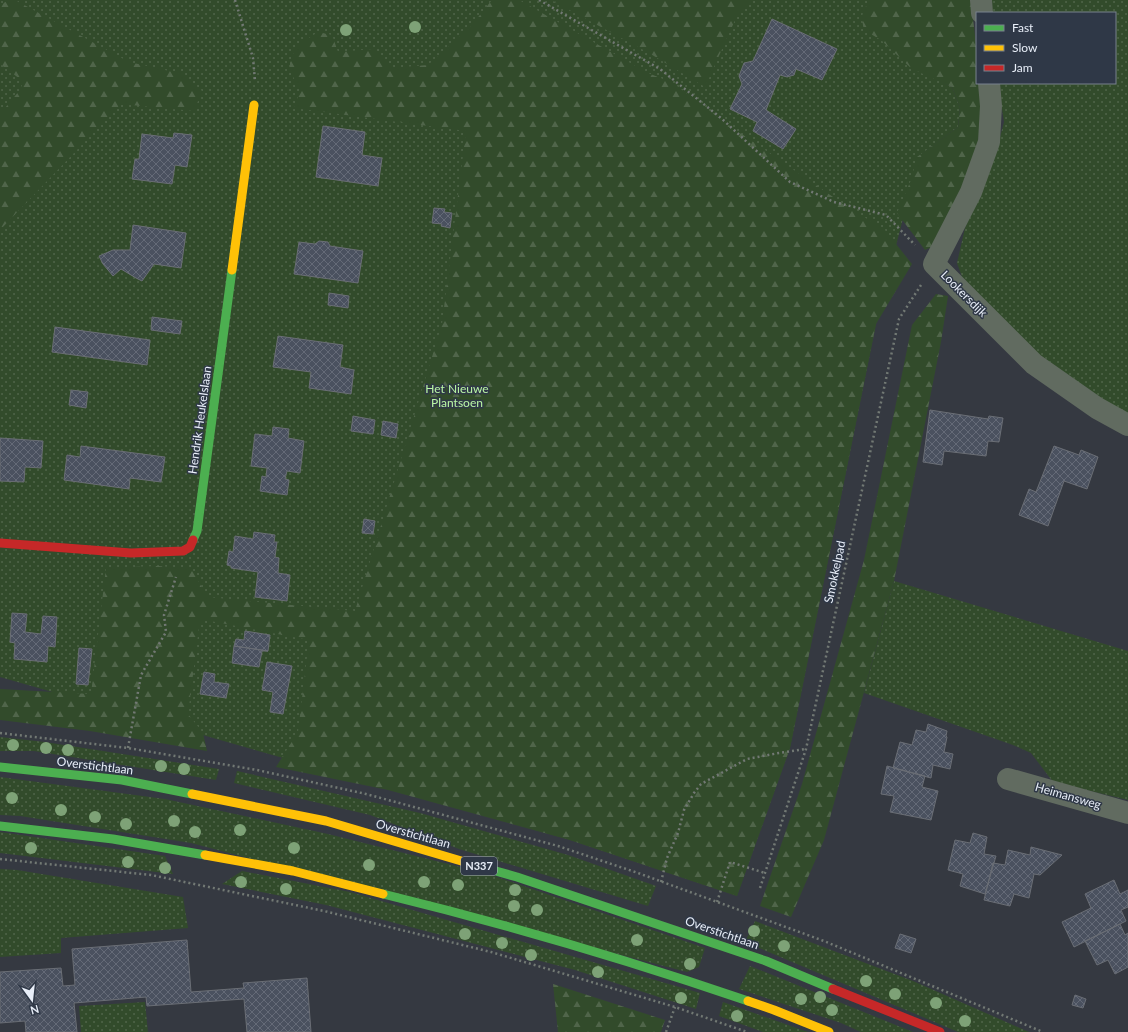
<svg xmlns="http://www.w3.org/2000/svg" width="1128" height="1032" font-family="Lato,sans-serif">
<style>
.grass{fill:url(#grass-dots)}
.forest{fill:url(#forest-firs)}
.building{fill:url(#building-cross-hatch);stroke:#6a6e75}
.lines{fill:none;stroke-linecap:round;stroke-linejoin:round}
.path{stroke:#727974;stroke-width:2.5;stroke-dasharray:2 3;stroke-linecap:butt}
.street{stroke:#616b60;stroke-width:22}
.fast{stroke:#4caf50;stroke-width:9}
.slow{stroke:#ffc107;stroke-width:9}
.jam{stroke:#c62828;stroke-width:9}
.tree{fill:#7ea277}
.labels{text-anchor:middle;stroke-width:3;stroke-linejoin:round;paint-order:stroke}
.shield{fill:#2f3847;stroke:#b0b7c3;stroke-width:1}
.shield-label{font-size:11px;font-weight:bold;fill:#e8eef8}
.street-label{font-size:12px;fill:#e8eef8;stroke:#2f3847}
.park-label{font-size:12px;fill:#baf7a4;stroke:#2f3847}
</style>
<defs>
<pattern id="grass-dots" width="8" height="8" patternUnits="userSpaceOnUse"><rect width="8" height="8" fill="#324b2b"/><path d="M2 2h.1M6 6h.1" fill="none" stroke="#50654a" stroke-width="1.8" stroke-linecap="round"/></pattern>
<pattern id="forest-firs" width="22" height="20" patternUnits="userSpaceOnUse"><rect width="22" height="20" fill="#324b2b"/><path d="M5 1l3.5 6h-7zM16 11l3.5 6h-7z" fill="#50654a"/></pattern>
<pattern id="building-cross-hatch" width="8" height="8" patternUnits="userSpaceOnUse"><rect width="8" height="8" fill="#4a515f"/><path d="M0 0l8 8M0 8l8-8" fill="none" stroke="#646a77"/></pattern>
</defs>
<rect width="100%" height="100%" fill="#353941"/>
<path class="grass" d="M 0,0 L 959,0 L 938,80 L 952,87 L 960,108 L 958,127 L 919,156 L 876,324 L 790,748 L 737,896 L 570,840 L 0,677 Z
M 990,0 L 1128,0 L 1128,419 L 1050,365 L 966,288 L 957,263 L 965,228 L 996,152 L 1004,122 L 998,83 L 1115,83 L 1115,13 L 991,13 Z
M 894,581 L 1128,651 L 1128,800 L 1053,782 L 1031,753 L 1013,745 L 864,693 Z
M 0,737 L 45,742 L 219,769 L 216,780 L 34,751 L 0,751 Z
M 237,771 L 420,813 L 568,855 L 656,886 L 648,906 L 459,849 L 370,815 L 234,783 Z
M 0,777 L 165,799 L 328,834 L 488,874 L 705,948 L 699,967 L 687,972 L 191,843 L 20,816 L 0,815 Z
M 0,832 L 165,856 L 173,874 L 0,853 Z
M 0,869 L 17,870 L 183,897 L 188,928 L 61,938 L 61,953 L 0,957 Z
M 242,871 L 350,892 L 700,993 L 696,1009 L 575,970 L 326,905 L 222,884 Z
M 755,921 L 913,981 L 1029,1032 L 958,1032 L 745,942 Z
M 750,966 L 913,1032 L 861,1032 L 841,1023 L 739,989 Z
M 145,1002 L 148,1032 L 81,1032 L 79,1006 Z
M 723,1002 L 808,1032 L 763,1032 L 719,1016 Z"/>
<path class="forest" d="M 9,0 L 15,0 L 129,62 L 183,74 L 202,91 L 194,111 L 121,104 L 0,230 L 0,114 L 20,90 L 22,85 L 20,79 L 0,64 L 0,5 Z
M 492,0 L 519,0 L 648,73 L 673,83 L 720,119 L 849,208 L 884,229 L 912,264 L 876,324 L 790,748 L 737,896 L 570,840 L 388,790 L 276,767 L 298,732 L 309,640 L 200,619 L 188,714 L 203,733 L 207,751 L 90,731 L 0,720 L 0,689 L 91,694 L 106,568 L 158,566 L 192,569 L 207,597 L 355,611 L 442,324 L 466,131 L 294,108 L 300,91 C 297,84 291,74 290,67 C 289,50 306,40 318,32 L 332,35 L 338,52 L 373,49 L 391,68 L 428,65 L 471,26 Z
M 551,0 L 754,0 L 740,9 L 705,87 L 649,53 Z
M 872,0 L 971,0 L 977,54 L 977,83 L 980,83 L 980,130 L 975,161 L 936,245 L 925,250 L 897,213 L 911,180 L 917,157 L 958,127 L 960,108 L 952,87 L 912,69 L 881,40 L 864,30 C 861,16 861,10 872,0 Z
M 936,294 L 948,296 L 941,342 L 894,581 L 824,840 L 791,917 L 760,906 L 802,784 L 864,560 L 912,325 Z
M 553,984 L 665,1020 L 661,1032 L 558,1032 Z"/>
<path class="building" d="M 772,19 L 837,49 L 822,80 L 796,69 L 794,75 L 787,77 L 780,75 L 766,110 L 796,129 L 783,149 L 753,131 L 757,122 L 730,109 L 742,84 L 739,76 L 744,63 L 753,61 Z
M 323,126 L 365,132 L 362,155 L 382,158 L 378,186 L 316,177 Z
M 174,133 L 192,135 L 187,167 L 175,165 L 172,184 L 132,179 L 135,159 L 139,159 L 142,134 L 173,138 Z
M 434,208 L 445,209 L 444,212 L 452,213 L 450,228 L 441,226 L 442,224 L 432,223 Z
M 133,225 L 186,233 L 181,268 L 154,264 L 142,281 L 136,278 L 121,269 L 113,276 L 103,264 L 99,256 L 113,250 L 130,250 Z
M 319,241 L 328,242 L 330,246 L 363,251 L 358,283 L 294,274 L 299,242 L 315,244 Z
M 329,293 L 349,296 L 348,308 L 328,305 Z
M 152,317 L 182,321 L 180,334 L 151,330 Z
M 55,327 L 150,340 L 147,365 L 52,352 Z
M 278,336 L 343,345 L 340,367 L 354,370 L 351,394 L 309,388 L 311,372 L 273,367 Z
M 71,390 L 88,392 L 86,408 L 69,405 Z
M 930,410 L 988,419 L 989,416 L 1003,418 L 999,442 L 988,441 L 986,456 L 944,451 L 942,465 L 923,462 Z
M 353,416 L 375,420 L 373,434 L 351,431 Z
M 383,421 L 398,424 L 396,438 L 381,435 Z
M 273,427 L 289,429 L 288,438 L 304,441 L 300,473 L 287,471 L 285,479 L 289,480 L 287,495 L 260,491 L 262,476 L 266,477 L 267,468 L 251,466 L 255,434 L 272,436 Z
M 0,438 L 43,441 L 41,468 L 25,467 L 24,482 L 0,481 Z
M 81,446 L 165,457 L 161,482 L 130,478 L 129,489 L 64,480 L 67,455 L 80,457 Z
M 1054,446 L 1079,455 L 1081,450 L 1098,457 L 1087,489 L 1064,481 L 1048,526 L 1019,515 L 1029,489 L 1036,492 Z
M 364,519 L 375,521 L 373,534 L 362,533 Z
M 254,532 L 275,535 L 274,542 L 277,542 L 275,557 L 279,558 L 278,573 L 290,575 L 287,601 L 255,597 L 258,572 L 231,568 L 231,566 L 227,565 L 229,551 L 233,552 L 235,536 L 253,539 Z
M 12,613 L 27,614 L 25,632 L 41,634 L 43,616 L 57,617 L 55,647 L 48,646 L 47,662 L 14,659 L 15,643 L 10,642 Z
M 245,631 L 270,635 L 268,651 L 234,646 L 236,639 L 244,640 Z
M 234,646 L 268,651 L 262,651 L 259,667 L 232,663 Z
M 79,648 L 92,649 L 88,685 L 76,684 Z
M 267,662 L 292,666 L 283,714 L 270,712 L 273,692 L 262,690 Z
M 204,672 L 215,674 L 214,682 L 229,684 L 226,698 L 200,694 Z
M 928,724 L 947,731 L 946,736 L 947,737 L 944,752 L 953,754 L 950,769 L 933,765 L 931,778 L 893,768 L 900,742 L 912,745 L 916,730 L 926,732 Z
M 887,766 L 925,776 L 922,787 L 938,791 L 931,820 L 890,812 L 894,796 L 881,794 Z
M 973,833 L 987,837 L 984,854 L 996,856 L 985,894 L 960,886 L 963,874 L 948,870 L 955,840 L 970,843 Z
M 1031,847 L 1062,855 L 1040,875 L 1034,874 L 1029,898 L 1014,894 L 1010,906 L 984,900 L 993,863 L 1005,865 L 1008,850 L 1030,855 Z
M 1114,880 L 1120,894 L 1128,890 L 1128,907 L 1121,910 L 1126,921 L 1074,947 L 1062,922 L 1091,908 L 1085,894 Z
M 1120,924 L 1125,935 L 1128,933 L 1128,967 L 1115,974 L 1108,960 L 1097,965 L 1085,941 Z
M 900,934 L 916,939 L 911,953 L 895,948 Z
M 187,940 L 191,992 L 244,988 L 243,983 L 307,978 L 311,1032 L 247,1032 L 244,999 L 147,1006 L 146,997 L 74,1003 L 77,1032 L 26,1032 L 25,1021 L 0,1023 L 0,972 L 61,968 L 63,986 L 75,985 L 72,949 Z
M 1075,995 L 1086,999 L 1083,1008 L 1072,1005 Z"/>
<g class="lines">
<path class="path" d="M 235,0 L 253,58 L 255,81
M 539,0 L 660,69 L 721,118 L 790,182 L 834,202 L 886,215 L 915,245
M 0,733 L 128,748 L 257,770 L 366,794 L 558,846 L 638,873 L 824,941 L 1043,1032
M 128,748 L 141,675 L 166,632 L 164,615 L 176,577
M 0,859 L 151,875 L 324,911 L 491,952 L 675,1007 L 747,1032
M 661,882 L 667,858 L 678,833 L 684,810 L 694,793 L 701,784 L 747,759 L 779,753 L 806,749
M 760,888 L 806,749 L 899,319 L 921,285
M 717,902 L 730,862 L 765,873
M 666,1032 L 675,1007"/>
<path class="street" d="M 981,0 L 982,13
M 989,83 L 991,106 L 989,142 L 971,192 L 934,264 L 1034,364 L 1097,408 L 1128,425
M 1008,779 L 1128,813"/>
<path class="fast" d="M 193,540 L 197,531 L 232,270
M 0,767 L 122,780 L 192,794
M 0,826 L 113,839 L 205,855
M 485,868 L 517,877 L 766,961 L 833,989
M 383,894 C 506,924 628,960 748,1001"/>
<path class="slow" d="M 232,270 L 254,105
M 192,794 L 326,821 L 485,868
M 205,855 L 293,871 L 383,894
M 748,1001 L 774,1010 L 829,1032"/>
<path class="jam" d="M 0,543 L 131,553 L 183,551 L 190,547 L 193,540
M 833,989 L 940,1032"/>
</g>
<g class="tree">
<circle cx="415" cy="27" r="6"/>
<circle cx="346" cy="30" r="6"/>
<circle cx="13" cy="745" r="6"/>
<circle cx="46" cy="748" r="6"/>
<circle cx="68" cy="750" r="6"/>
<circle cx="161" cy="766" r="6"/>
<circle cx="184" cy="769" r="6"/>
<circle cx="12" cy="798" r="6"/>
<circle cx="61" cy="810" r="6"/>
<circle cx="95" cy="817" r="6"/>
<circle cx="174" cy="821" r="6"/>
<circle cx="126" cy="824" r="6"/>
<circle cx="240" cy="830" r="6"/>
<circle cx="195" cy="832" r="6"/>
<circle cx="31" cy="848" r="6"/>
<circle cx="294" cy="848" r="6"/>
<circle cx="128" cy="862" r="6"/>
<circle cx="369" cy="865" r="6"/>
<circle cx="165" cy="868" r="6"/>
<circle cx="241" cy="882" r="6"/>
<circle cx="424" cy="882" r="6"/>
<circle cx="458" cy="885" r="6"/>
<circle cx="286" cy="889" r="6"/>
<circle cx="515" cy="890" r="6"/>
<circle cx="514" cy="906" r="6"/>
<circle cx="537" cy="910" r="6"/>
<circle cx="754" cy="931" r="6"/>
<circle cx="465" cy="934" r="6"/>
<circle cx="637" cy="940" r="6"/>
<circle cx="502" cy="943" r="6"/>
<circle cx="784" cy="946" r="6"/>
<circle cx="531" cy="955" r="6"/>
<circle cx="690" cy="964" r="6"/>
<circle cx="598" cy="972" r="6"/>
<circle cx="866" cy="981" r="6"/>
<circle cx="895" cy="994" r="6"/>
<circle cx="820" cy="997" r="6"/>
<circle cx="681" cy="998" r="6"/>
<circle cx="801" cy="999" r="6"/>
<circle cx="936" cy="1003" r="6"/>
<circle cx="832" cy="1010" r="6"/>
<circle cx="737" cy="1016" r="6"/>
<circle cx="965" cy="1021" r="6"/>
</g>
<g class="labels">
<rect class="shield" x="461" y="857" width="36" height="18" rx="3"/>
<g class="shield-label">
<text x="479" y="870">N337</text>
</g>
<g class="street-label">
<text transform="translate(964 294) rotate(45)" y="4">Lookersdijk</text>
<text transform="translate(200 420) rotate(-82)" y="4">Hendrik Heukelslaan</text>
<text transform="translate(835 572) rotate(-78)" y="4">Smokkelpad</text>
<text transform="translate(95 766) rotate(7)" y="4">Overstichtlaan</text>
<text transform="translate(1068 796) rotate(16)" y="4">Heimansweg</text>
<text transform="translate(413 834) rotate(16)" y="4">Overstichtlaan</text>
<text transform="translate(722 933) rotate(19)" y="4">Overstichtlaan</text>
</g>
<g class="park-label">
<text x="457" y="393">Het Nieuwe<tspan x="457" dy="14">Plantsoen</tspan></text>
</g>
</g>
<rect x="976" y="12" width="140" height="72" fill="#2f3847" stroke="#79818e"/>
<rect x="984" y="25" width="20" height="6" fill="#4caf50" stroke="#79818e"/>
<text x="1012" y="32" font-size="12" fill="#e8eef8">Fast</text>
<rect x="984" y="45" width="20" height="6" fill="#ffc107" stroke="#79818e"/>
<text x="1012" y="52" font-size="12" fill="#e8eef8">Slow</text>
<rect x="984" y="65" width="20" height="6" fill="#c62828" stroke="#79818e"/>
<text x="1012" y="72" font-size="12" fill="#e8eef8">Jam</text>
<g transform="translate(32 1000) rotate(165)" stroke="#2f3847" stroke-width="3" paint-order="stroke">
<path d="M0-3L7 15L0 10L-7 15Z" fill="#e8eef8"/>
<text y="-6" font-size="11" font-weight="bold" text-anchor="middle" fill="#e8eef8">N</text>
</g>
</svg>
